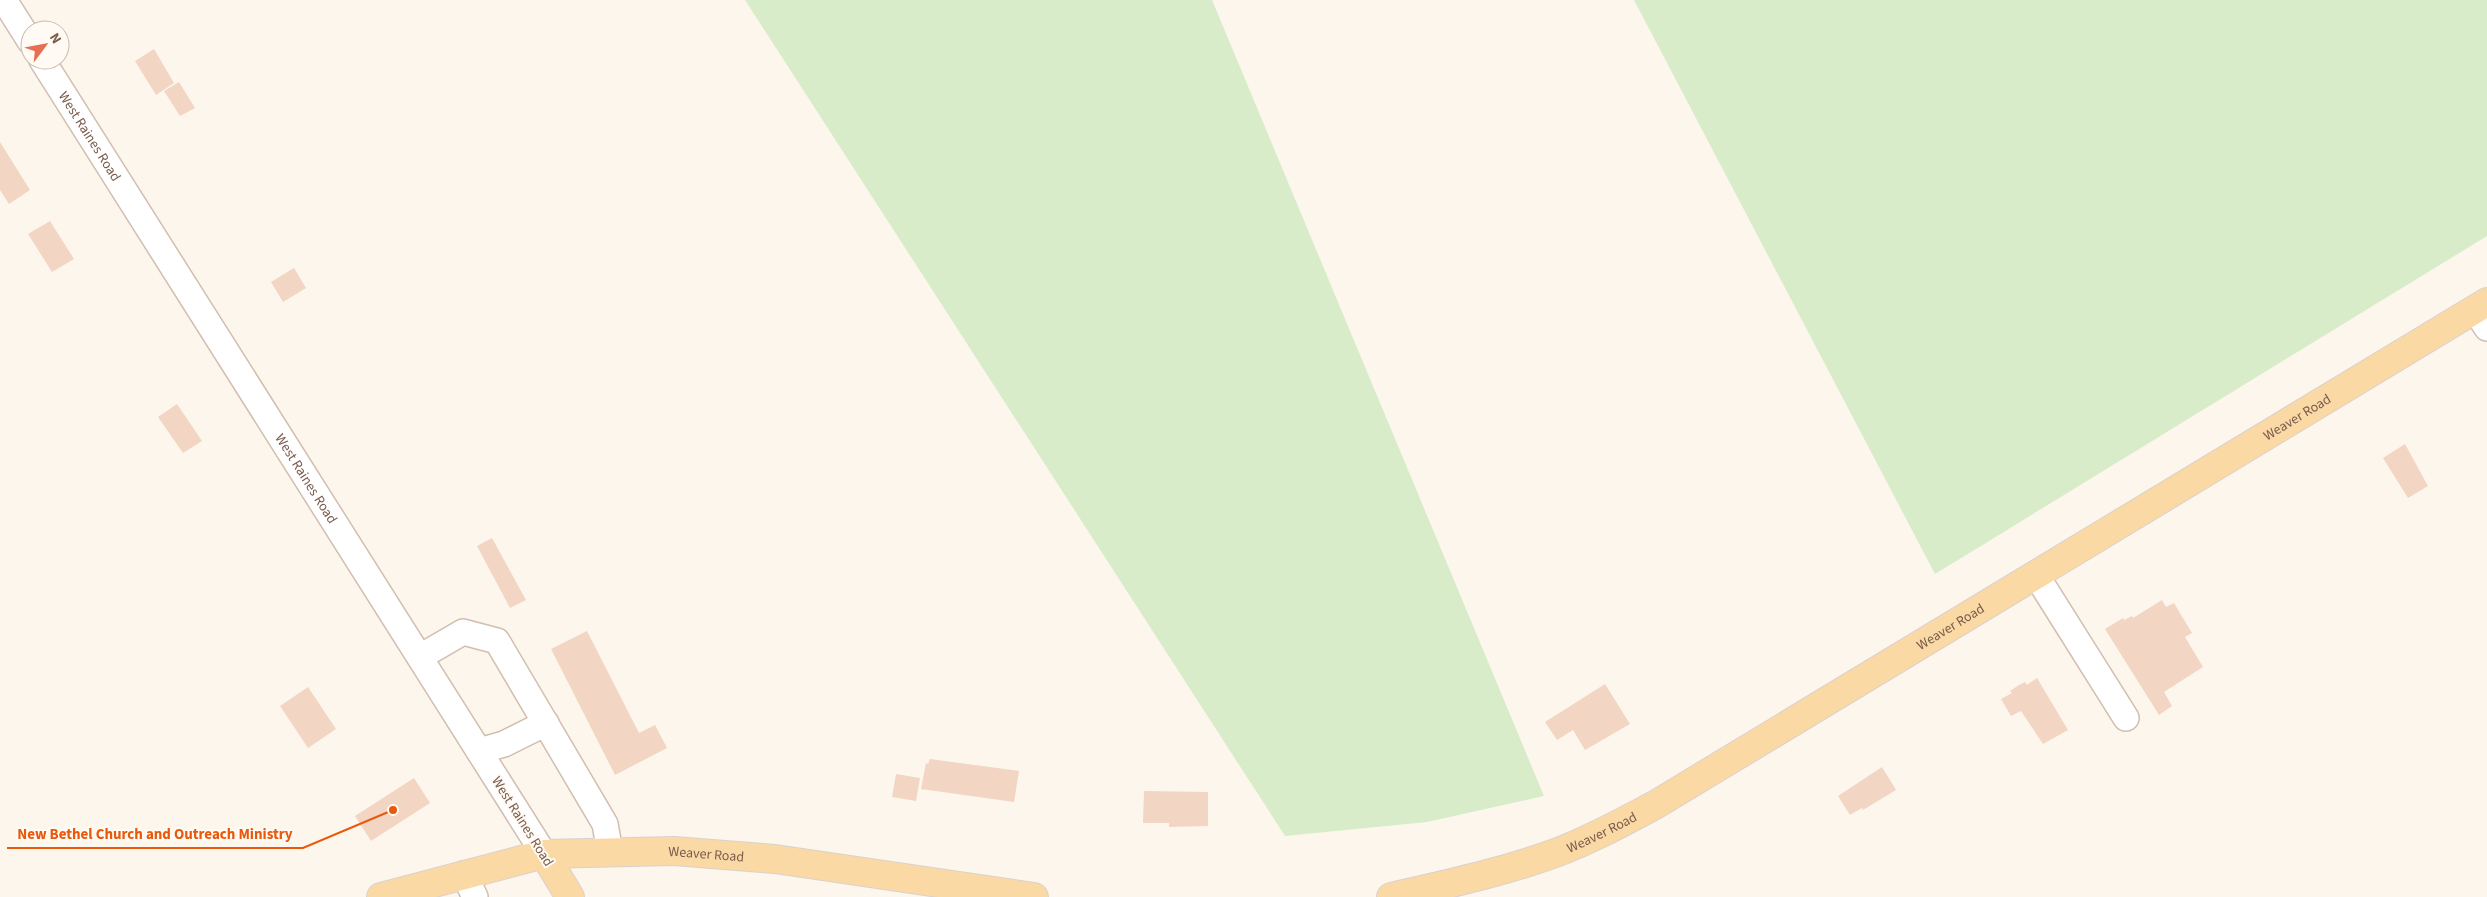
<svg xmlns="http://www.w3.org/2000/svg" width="2487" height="897" font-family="'Source Sans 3',sans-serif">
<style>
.green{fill:#d8ecc9}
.building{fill:#f3d5c3}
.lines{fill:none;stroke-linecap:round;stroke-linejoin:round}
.minor-casing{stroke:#d1beb0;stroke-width:28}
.major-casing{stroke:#dad1cd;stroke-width:30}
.minor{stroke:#fff;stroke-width:25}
.major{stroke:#fbd9a5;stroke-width:28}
.labels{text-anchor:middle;stroke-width:4;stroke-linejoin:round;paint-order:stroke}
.street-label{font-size:14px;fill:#7a5c4d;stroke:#fffaf3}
.leader{fill:none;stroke:#e8590c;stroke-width:2}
.callout-dot{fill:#e8590c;stroke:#fffaf3;stroke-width:2}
.callout-label{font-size:15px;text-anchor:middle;font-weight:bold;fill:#e8590c;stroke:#fffaf3;stroke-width:4;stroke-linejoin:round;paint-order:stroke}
</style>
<rect width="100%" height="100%" fill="#fdf6ec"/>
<path class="green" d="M 745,0 L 1212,0 L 1544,796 L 1427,822 L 1285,836 Z
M 1634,0 L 2487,0 L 2487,236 L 1935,574 Z"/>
<path class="building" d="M 154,49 L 174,83 L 156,95 L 135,61 Z
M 179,82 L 195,108 L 180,116 L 164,91 Z
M 0,142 L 30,190 L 9,204 L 0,190 Z
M 50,221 L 74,259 L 52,272 L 28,234 Z
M 294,268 L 306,288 L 283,302 L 271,282 Z
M 177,404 L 202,441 L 183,453 L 158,417 Z
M 2405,444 L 2428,486 L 2408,498 L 2383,458 Z
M 492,538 L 526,600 L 510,608 L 477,546 Z
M 2162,600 L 2166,607 L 2174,603 L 2192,633 L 2185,637 L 2203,667 L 2164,692 L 2172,706 L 2159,715 L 2105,629 L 2123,618 L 2124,620 L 2132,616 L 2133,618 Z
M 587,631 L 639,733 L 655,725 L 667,748 L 615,775 L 551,649 Z
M 2037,678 L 2068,730 L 2043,744 L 2021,711 L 2011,716 L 2001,699 L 2012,693 L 2010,691 L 2019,685 L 2025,682 L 2027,685 Z
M 1605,684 L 1630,724 L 1585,750 L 1573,730 L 1557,740 L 1545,722 Z
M 308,687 L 336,729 L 308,748 L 280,706 Z
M 930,759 L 1019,771 L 1014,802 L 921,789 L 926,763 L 928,764 Z
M 1882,767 L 1896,790 L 1863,810 L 1862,808 L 1850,815 L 1838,796 Z
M 896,774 L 920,778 L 916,801 L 892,797 Z
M 414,778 L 430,803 L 371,841 L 355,816 Z
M 1144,791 L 1208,792 L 1208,826 L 1169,827 L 1169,823 L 1143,823 Z"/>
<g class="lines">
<defs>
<g id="minor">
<path d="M 4,0 L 30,41"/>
<path id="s1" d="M 42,60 L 544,854"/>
<path d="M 2475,310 L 2487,328"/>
<path d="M 2036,575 L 2126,718"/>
<path d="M 420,657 L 463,632 L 497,641 L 605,824 L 610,852"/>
<path d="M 479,751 L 504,744 L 546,723"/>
<path d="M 464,874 L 475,897"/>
</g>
<g id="major">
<path d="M 544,854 L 570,897"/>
<path id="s2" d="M 381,897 L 544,854 L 674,851 L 775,859 L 1034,897"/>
<path id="s3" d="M 1391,897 C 1448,884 1504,872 1558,852 C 1592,839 1623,822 1655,805 L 2487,302"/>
</g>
</defs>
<use href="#minor" class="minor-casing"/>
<use href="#major" class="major-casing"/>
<use href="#minor" class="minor"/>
<use href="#major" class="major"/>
</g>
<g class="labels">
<g class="street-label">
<text dy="5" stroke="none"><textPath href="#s1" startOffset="90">West Raines Road</textPath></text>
<text dy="5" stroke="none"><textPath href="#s3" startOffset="1031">Weaver Road</textPath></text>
<text dy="5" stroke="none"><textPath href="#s1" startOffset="495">West Raines Road</textPath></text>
<text dy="5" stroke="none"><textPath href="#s3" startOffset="626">Weaver Road</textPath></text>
<text transform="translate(523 821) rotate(58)" y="5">West Raines Road</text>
<text dy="5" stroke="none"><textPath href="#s3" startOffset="221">Weaver Road</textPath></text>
<text dy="5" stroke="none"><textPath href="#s2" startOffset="331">Weaver Road</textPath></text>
</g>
</g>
<path class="leader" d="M393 810L303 848H7"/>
<circle class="callout-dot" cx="393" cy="810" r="5"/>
<g class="callout-label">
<text x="155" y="839">New Bethel Church and Outreach Ministry</text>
</g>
<g transform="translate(45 45) rotate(58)"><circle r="24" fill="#fffaf3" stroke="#cabbb1"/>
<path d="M0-4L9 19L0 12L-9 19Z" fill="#e76f51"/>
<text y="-8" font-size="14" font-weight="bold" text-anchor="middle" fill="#7a5c4d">N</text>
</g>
</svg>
